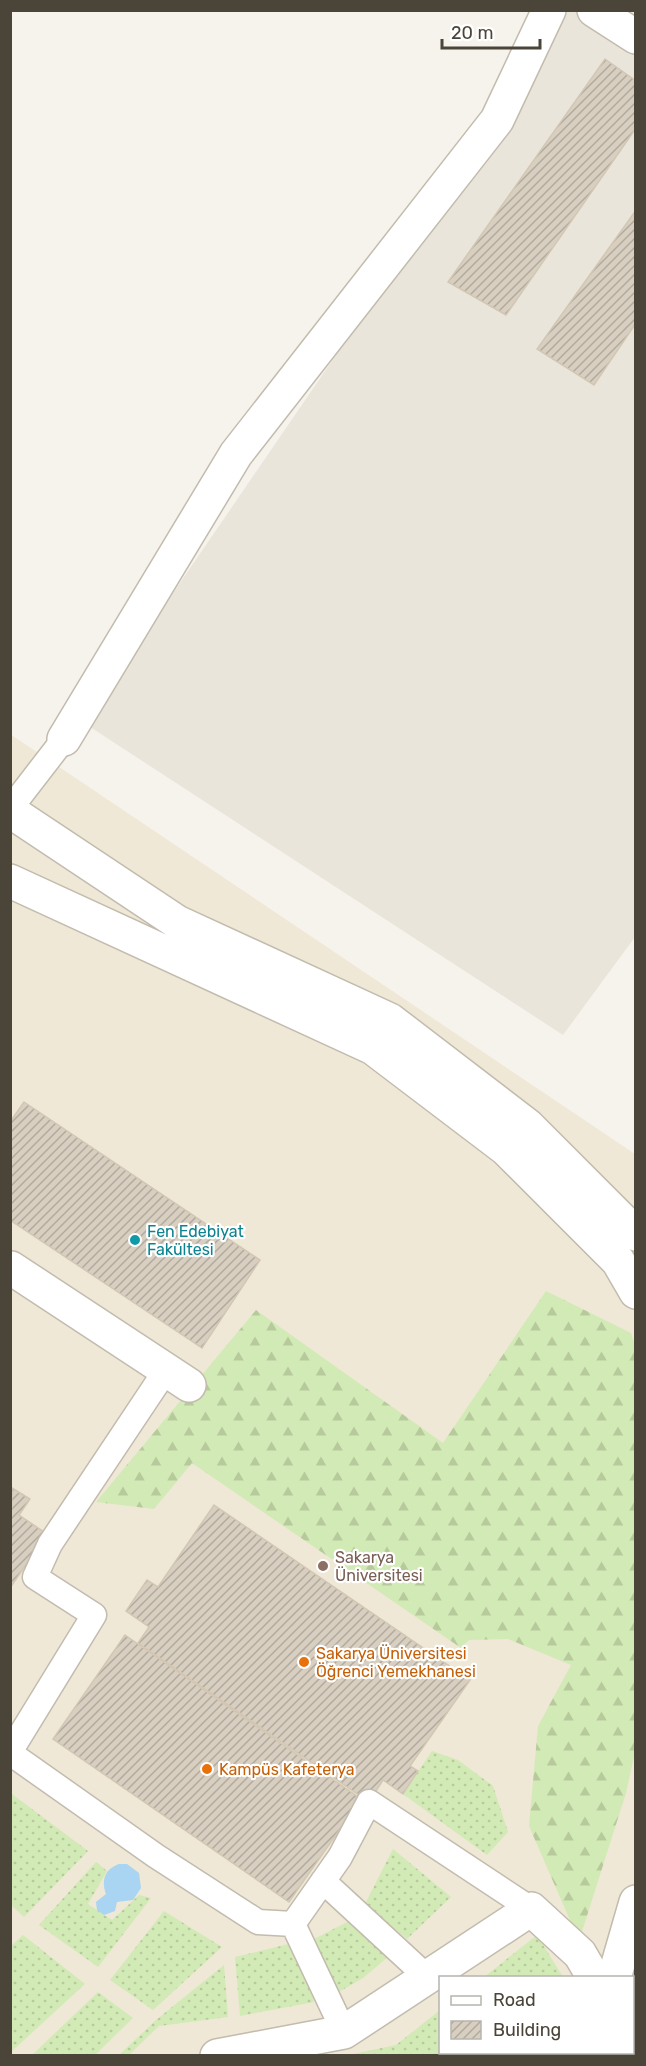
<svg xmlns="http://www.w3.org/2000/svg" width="646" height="2066" font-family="Rubik,sans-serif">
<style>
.residential{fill:#eae5da}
.education{fill:#efe8d6;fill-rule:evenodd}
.grass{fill:url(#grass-dots)}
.forest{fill:url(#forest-firs)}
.water{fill:#a9d4f2}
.building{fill:url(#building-hatch);stroke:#d3c7b4;stroke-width:1.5}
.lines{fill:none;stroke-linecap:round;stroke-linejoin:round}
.pedestrian-casing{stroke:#c2bbae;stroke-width:27}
.minor-casing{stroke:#c2bbae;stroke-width:36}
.tertiary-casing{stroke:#c2bbae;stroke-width:36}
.pedestrian{stroke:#fff;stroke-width:24}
.minor{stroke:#fff;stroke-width:33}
.tertiary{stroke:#fff;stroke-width:33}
.culture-dot{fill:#0f9aa8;stroke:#fff;stroke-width:2}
.education-dot{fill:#8d6e63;stroke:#fff;stroke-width:2}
.food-dot{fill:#e8710a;stroke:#fff;stroke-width:2}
.labels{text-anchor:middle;stroke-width:4.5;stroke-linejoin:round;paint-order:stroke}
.culture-label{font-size:16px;fill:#0d838f;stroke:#fff;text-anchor:start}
.education-label{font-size:16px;fill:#785e54;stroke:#fff;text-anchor:start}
.food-label{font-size:16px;fill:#c56008;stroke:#fff;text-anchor:start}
</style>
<defs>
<pattern id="grass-dots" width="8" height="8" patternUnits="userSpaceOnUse" patternTransform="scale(1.5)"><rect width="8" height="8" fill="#d2eab5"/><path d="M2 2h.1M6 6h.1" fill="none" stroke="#b6ca9c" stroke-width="1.8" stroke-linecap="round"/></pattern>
<pattern id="forest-firs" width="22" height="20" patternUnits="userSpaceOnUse" patternTransform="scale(1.5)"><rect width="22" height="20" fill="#d2eab5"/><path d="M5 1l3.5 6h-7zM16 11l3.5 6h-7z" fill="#b6ca9c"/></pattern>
<pattern id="building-hatch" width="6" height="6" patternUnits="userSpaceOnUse" patternTransform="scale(1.5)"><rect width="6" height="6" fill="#d8cfc1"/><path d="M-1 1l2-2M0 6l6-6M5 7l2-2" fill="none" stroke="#b1aa9e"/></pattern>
</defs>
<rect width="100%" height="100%" fill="#f6f3ec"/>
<path class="residential" d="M 549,11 L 635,11 L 635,937 L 563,1035 L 84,723 L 497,120 Z"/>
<path class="education" d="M 10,734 L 635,1154 L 635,2055 L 11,2055 ZM 440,1978 L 632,1978 L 632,2052 L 440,2052 Z"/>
<path class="grass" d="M 432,1751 L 458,1760 L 493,1786 L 508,1832 L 487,1855 L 403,1794 Z
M 12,1794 L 88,1851 L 24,1917 L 11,1905 Z
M 393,1849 L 451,1897 L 407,1939 L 365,1904 Z
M 96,1862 L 107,1871 L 88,1904 L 112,1920 L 139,1895 L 151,1898 L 98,1967 L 39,1925 Z
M 164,1911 L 222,1947 L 153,2010 L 110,1980 Z
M 355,1918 L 389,1956 L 363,1978 L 332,1996 L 312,1940 Z
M 23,1935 L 85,1984 L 11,2052 L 11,1946 Z
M 537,1935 L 563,1977 L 483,1978 Z
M 297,1942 L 314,2002 L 240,2016 L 235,1957 Z
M 224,1965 L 228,2017 L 159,2026 L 129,2055 L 119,2055 L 156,2020 Z
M 98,1992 L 133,2018 L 95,2055 L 32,2055 Z
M 440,2010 L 440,2052 L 552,2053 L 551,2055 L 348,2055 L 396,2045 Z"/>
<path class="forest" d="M 546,1291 L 631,1333 L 636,1348 L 635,1752 L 626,1793 L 579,1941 L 529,1826 L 538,1726 L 571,1665 L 508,1639 L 469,1640 L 461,1648 L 192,1463 L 154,1509 L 96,1502 L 256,1310 L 443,1443 Z"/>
<path class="water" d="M 119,1864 L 127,1864 L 139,1873 L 141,1888 L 133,1900 L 117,1902 L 115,1911 L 104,1915 L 97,1910 L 96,1902 L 106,1894 C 101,1880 105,1869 119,1864 Z"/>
<path class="building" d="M 605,59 L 636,81 L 636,128 L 506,315 L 448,282 Z
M 636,210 L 636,323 L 594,385 L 537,349 Z
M 24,1102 L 260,1260 L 202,1348 L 10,1220 L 10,1122 Z
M 24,1102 L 260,1260 L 202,1348 L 10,1220 L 10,1122 Z
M 12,1488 L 30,1499 L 19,1515 L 47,1534 L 10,1588 Z
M 214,1505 L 470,1680 L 410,1766 L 418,1771 L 403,1794 L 383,1780 L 369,1802 L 138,1643 L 149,1627 L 126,1611 L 147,1580 L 158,1587 Z
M 125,1635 L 361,1799 L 289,1902 L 53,1739 Z"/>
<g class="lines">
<defs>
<path id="pedestrian" d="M 10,809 L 64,739
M 10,1752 L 94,1615 L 35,1577 L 50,1544 L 166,1370
M 10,1753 L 156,1856 L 258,1922 L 293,1924 L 340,1857 L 369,1802 L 531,1909
M 323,1881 L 427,1977
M 293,1924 L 344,2032"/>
<path id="minor" d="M 594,10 L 636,37
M 64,739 L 236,454 L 497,120 L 549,10
M 11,1268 L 189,1385
M 217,2056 L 344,2032 L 531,1909 L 580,1954 L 594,1978"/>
<path id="tertiary" d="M 10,811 L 177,922 L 390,1020 L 527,1125 L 636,1234
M 10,881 L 373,1048 L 506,1149 L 618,1261 L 636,1292
M 614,1978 L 636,1902
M 632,2017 L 636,2007
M 591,2056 L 591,2052
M 625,2056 L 626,2052"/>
</defs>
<use href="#pedestrian" class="pedestrian-casing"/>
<use href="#minor" class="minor-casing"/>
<use href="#tertiary" class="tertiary-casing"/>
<use href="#pedestrian" class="pedestrian"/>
<use href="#minor" class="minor"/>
<use href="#tertiary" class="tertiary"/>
</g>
<circle class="culture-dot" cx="135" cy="1240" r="6"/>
<circle class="education-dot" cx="323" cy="1566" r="6"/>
<g class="food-dot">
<circle cx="304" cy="1662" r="6"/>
<circle cx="207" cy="1769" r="6"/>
</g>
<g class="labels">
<g class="culture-label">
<text x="147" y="1237">Fen Edebiyat<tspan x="147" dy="18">Fakültesi</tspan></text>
</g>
<g class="education-label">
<text x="335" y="1563">Sakarya<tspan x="335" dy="18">Üniversitesi</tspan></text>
</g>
<g class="food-label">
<text x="316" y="1659">Sakarya Üniversitesi<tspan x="316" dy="18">Öğrenci Yemekhanesi</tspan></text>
<text x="219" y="1775">Kampüs Kafeterya</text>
</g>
</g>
<rect width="646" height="2066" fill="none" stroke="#4b4439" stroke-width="24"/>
<rect x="439" y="1976" width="195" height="78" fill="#ffffff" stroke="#b7b4b0" stroke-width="1.5"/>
<rect x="451" y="1996" width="30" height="9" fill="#ffffff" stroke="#b7b4b0" stroke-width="1.5"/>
<text x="493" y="2006" font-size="18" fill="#4b4439">Road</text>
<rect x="451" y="2021" width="30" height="18" fill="url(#building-hatch)" stroke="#b7b4b0" stroke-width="1.5"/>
<text x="493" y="2036" font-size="18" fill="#4b4439">Building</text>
<path d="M442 39v9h98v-9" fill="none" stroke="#4b4439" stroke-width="3"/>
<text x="451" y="39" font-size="18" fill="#4b4439" stroke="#ffffff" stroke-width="4.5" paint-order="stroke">20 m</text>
</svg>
